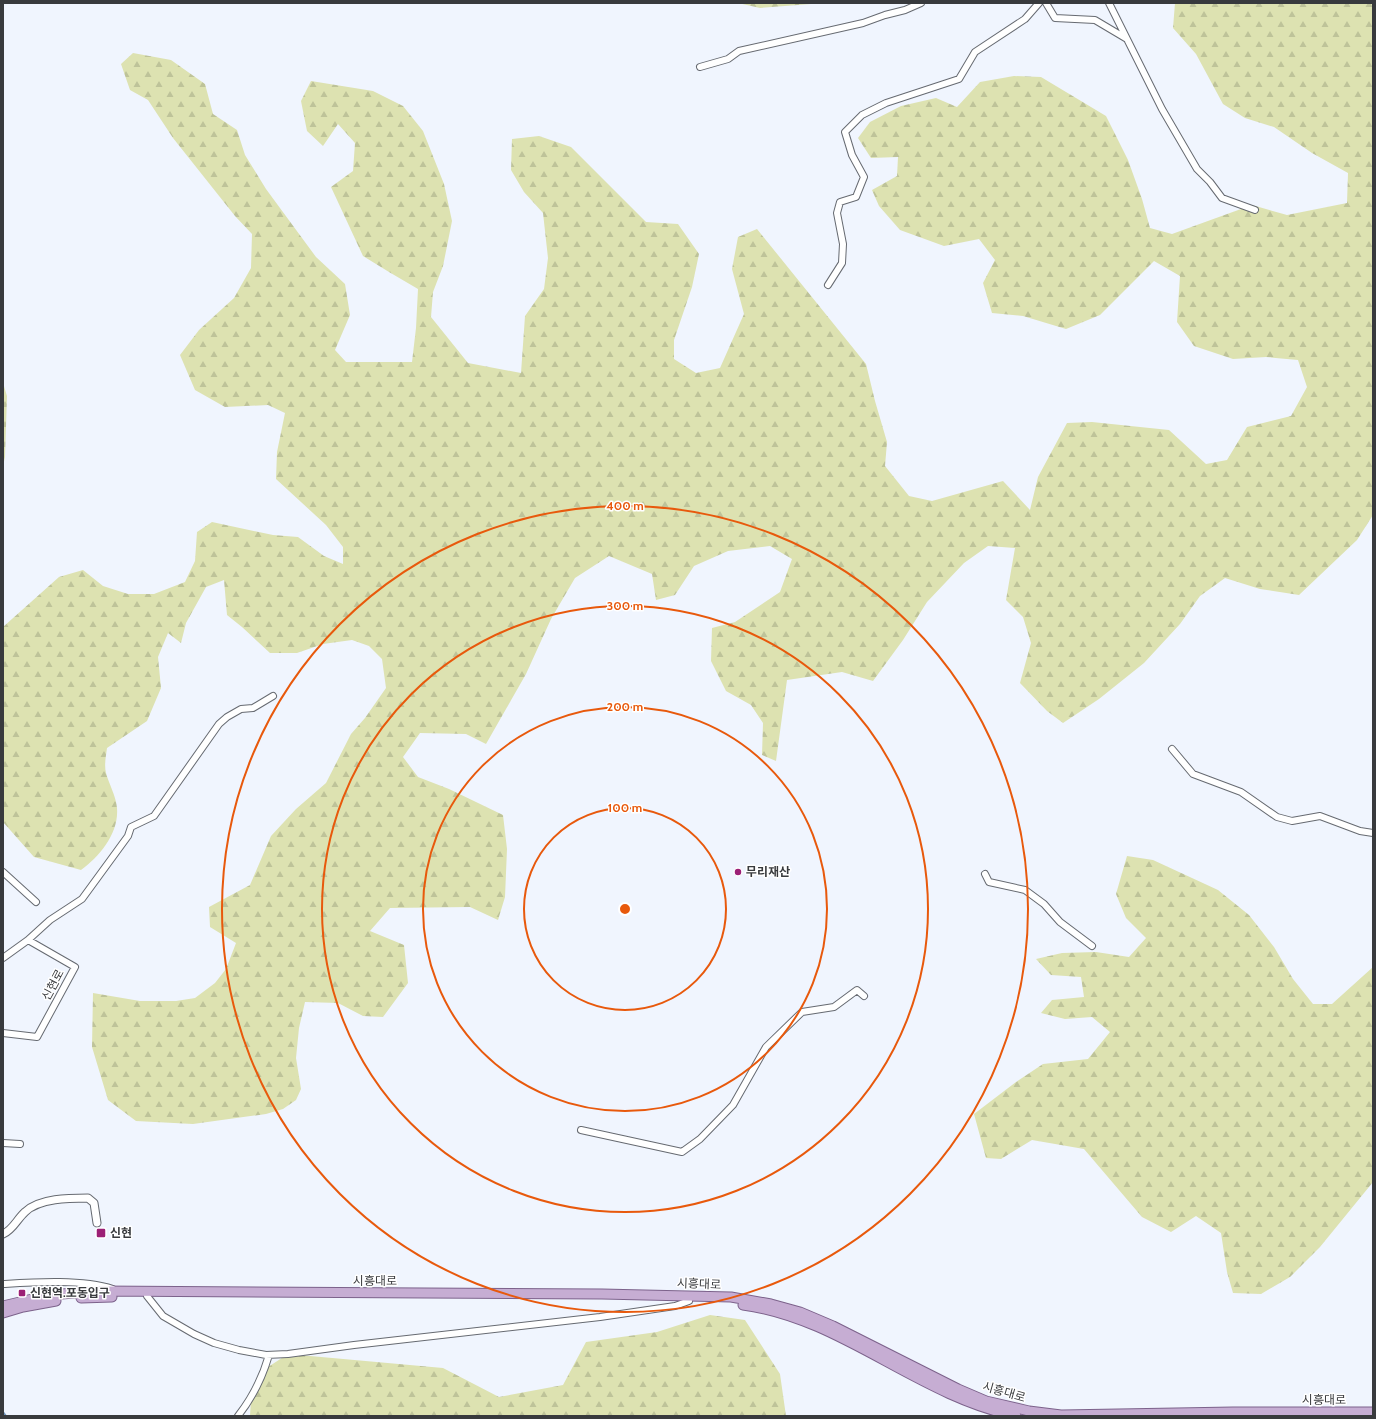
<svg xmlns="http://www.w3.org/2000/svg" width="1376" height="1419" font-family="Cabin,'Noto Sans KR',sans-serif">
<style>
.forest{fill:url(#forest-firs)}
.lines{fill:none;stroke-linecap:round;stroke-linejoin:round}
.stream{stroke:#7296bc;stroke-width:2}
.minor-casing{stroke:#666a71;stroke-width:8}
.tertiary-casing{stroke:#666a71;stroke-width:9}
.primary-casing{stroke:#7c628b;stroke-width:11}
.minor{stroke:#fff;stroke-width:6}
.tertiary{stroke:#fff;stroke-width:7}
.primary{stroke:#c6add3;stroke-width:9}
.ring{fill:none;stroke:#e8590c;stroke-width:2}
.poi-dot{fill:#9c2076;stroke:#fff;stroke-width:1.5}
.labels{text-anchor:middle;stroke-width:3;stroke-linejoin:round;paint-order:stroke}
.poi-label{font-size:12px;font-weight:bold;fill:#383a3d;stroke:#fff;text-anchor:start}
.street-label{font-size:12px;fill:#383a3d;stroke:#fff}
.centre{fill:#e8590c;stroke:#fff;stroke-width:2}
.ring-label{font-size:12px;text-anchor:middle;font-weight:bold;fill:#e8590c;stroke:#fff;stroke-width:3;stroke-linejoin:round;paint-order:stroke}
</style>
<defs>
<pattern id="forest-firs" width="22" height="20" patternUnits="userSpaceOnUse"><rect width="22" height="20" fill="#dde2b1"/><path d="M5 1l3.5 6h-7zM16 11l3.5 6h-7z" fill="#bec399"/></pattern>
</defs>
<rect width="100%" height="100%" fill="#f0f5fe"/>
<path class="forest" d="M 738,3 L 824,3 L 760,8 Z
M 1175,3 L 1373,3 L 1373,515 L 1357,540 L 1299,595 L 1260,589 L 1225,578 L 1200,596 L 1180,624 L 1144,663 L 1099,699 L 1063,723 L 1047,711 L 1020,683 L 1031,643 L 1023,617 L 1006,600 L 1015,548 L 988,546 L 964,563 L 927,602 L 903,640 L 873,681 L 842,672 L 787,680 L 776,761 L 762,755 L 763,723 L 751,705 L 726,691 L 711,661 L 712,628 L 735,622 L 780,592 L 792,559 L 770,546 L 728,551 L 694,566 L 675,595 L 656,600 L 652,574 L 609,556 L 575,578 L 551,619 L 526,674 L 486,744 L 466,734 L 420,733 L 403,757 L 418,777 L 449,789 L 503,815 L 507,849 L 505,897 L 498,920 L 470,907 L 390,908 L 370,931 L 404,945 L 408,983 L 383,1017 L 363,1016 L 338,1003 L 305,1002 L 299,1028 L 296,1058 L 301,1089 L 296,1100 L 283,1109 L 266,1114 L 193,1124 L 136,1121 L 108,1100 L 92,1047 L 93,993 L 140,1001 L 176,1001 L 195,998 L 215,983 L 226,969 L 236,943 L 210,927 L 209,907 L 250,885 L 271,836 L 296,809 L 326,783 L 351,734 L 365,718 L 386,688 L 382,659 L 369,646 L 352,640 L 323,644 L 297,653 L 270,653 L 242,627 L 227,615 L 224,580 L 206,587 L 186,623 L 181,643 L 168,633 L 158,657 L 161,688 L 147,721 L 107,748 C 106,756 104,765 106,773 C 109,784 116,796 117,808 C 119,833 100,856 81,870 L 34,857 L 3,822 L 3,627 L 59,577 L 83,570 L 103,586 L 128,594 L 154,594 L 185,582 L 195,561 L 197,532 L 212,522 L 273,535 L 298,537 L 324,556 L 343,564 L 343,547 L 326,525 L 276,479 L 277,452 L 285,413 L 268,405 L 225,407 L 195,390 L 180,355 L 199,330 L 234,298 L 251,268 L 252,234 L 235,216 L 173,138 L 148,100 L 130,90 L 121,64 L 133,53 L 171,60 L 205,84 L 213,114 L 237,130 L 245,155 L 266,189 L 316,257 L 345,284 L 350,315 L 335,350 L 346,362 L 412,362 L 416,328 L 418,289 L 389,272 L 363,256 L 331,187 L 353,171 L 355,143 L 338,124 L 323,146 L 307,131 L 301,101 L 311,81 L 373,91 L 403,106 L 423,131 L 444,184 L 452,221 L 443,266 L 433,292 L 431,317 L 468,363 L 521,373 L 525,316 L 544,289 L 548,258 L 543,213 L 524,192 L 511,170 L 512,139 L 539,136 L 571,147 L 646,222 L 678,224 L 699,254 L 692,287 L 674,340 L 674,359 L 696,373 L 720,368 L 744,314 L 732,269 L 738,237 L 757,229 L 866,364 L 875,401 L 887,442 L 885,466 L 909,496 L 932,501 L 1003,481 L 1030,510 L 1038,477 L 1067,423 L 1092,422 L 1169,430 L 1206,464 L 1227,460 L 1247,427 L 1291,416 L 1307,387 L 1298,360 L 1266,357 L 1233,359 L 1194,346 L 1177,322 L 1180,276 L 1154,261 L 1100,315 L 1066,329 L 1023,316 L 992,313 L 983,283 L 995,260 L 979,239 L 944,246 L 900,230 L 879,206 L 872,190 L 897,176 L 898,157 L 871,158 L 858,138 L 870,122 L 901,106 L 936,98 L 957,107 L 980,82 L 1014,76 L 1041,77 L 1106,116 L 1128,160 L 1142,199 L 1150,228 L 1172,234 L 1252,205 L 1287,215 L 1347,203 L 1348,173 L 1312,153 L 1274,127 L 1245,118 L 1223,104 L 1196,54 L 1173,28 Z
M 3,383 L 7,396 L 5,457 L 3,466 Z
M 1127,856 L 1153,860 L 1218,890 L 1249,915 L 1274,947 L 1293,979 L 1313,1004 L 1332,1004 L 1373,967 L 1373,1182 L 1320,1247 L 1290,1277 L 1261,1294 L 1233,1293 L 1227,1272 L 1221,1233 L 1196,1216 L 1171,1232 L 1142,1217 L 1084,1149 L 1032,1140 L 1001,1159 L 986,1158 L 974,1114 L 1016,1082 L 1043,1064 L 1088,1059 L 1110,1032 L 1092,1017 L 1065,1019 L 1041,1013 L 1052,1000 L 1084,997 L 1081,977 L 1051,975 L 1036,959 L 1062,953 L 1096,952 L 1129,957 L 1146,938 L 1126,918 L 1116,894 Z
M 710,1315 L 745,1320 L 780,1374 L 786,1416 L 250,1416 L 251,1400 L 265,1369 L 288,1354 L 443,1368 L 499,1397 L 563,1385 L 586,1342 L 657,1332 Z"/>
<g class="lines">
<path class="stream" d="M 3,1412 L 6,1416"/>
<defs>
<path id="minor" d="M 1046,3 L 1055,18 L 1095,20 L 1127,39 L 1162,109 L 1197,169 L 1210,182 L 1222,198 L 1255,210
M 1109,3 L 1127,39
M 700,67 L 728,59 L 739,51 L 863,23 L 885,15 L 905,10 L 921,3
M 828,285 L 842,263 L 843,244 L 837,213 L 840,202 L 856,197 L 864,177 L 852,155 L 845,132 L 862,115 L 886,103 L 959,79 L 975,52 L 1025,19 L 1039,3
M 1172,749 L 1193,774 L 1241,792 L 1277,817 L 1292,821 L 1320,816 L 1360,831 L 1373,833
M 3,872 L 36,902
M 985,874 L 989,882 L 1025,890 L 1044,904 L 1060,922 L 1092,946
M 28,940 L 50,920 L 82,899 L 128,836 L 131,827 L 154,816 L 219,724 L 227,717 L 241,709 L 253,708 L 273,696
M 3,958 L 28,940 L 75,967 L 37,1037 L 3,1033
M 581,1130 L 682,1152 L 700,1139 L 733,1105 L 766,1047 L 802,1012 L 834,1007 L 857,990 L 864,996
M 3,1143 L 20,1144
M 3,1284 C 36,1282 82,1279 113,1289
M 146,1291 L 147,1296 L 163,1316 L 194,1334 L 214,1343 L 239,1350 L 266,1355 L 288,1354 L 354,1345 L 600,1317 L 675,1306 L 689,1301
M 238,1416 C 253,1397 262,1379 269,1355"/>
<path id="tertiary" d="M 3,1234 C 13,1230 17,1219 25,1212 C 39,1198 70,1198 88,1198 L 94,1203 L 97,1223"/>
<path id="primary" d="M 81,1298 L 112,1297
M 743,1305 C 842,1318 918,1396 1016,1416
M 3,1306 L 49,1295 L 99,1291 L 602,1294 L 731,1297 L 771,1304 L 800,1312 L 833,1326 L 958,1389 L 986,1401 L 1029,1411 L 1061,1415 L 1233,1412 L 1373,1412
M 3,1313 L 23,1307 L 56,1301"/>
</defs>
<use href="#minor" class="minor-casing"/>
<use href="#tertiary" class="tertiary-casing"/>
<use href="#primary" class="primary-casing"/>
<use href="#minor" class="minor"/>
<use href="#tertiary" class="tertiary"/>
<use href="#primary" class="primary"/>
</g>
<g class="ring">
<circle cx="625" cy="909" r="101"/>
<circle cx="625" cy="909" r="202"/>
<circle cx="625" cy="909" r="303"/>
<circle cx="625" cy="909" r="403"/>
</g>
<g class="poi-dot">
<circle cx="738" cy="872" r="4"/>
<rect x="96" y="1228" width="10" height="10" rx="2"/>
<rect x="18" y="1289" width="8" height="8" rx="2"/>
</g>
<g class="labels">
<g class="poi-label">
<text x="746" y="876">무리재산</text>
<text x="110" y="1237">신현</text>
<text x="30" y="1297">신현역.포동입구</text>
</g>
<g class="street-label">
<text transform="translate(53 985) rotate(-62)" y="4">신현로</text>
<text x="375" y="1285">시흥대로</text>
<text transform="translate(699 1284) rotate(2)" y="4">시흥대로</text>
<text transform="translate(1004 1392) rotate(16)" y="4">시흥대로</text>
<text x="1324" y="1404">시흥대로</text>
</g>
</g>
<circle cx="625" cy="909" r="6" class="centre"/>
<g class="ring-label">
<text x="625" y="510">400 m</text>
<text x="625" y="610">300 m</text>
<text x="625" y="711">200 m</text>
<text x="625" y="812">100 m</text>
</g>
<rect width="1376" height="1419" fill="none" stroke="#383a3d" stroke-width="8"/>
</svg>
